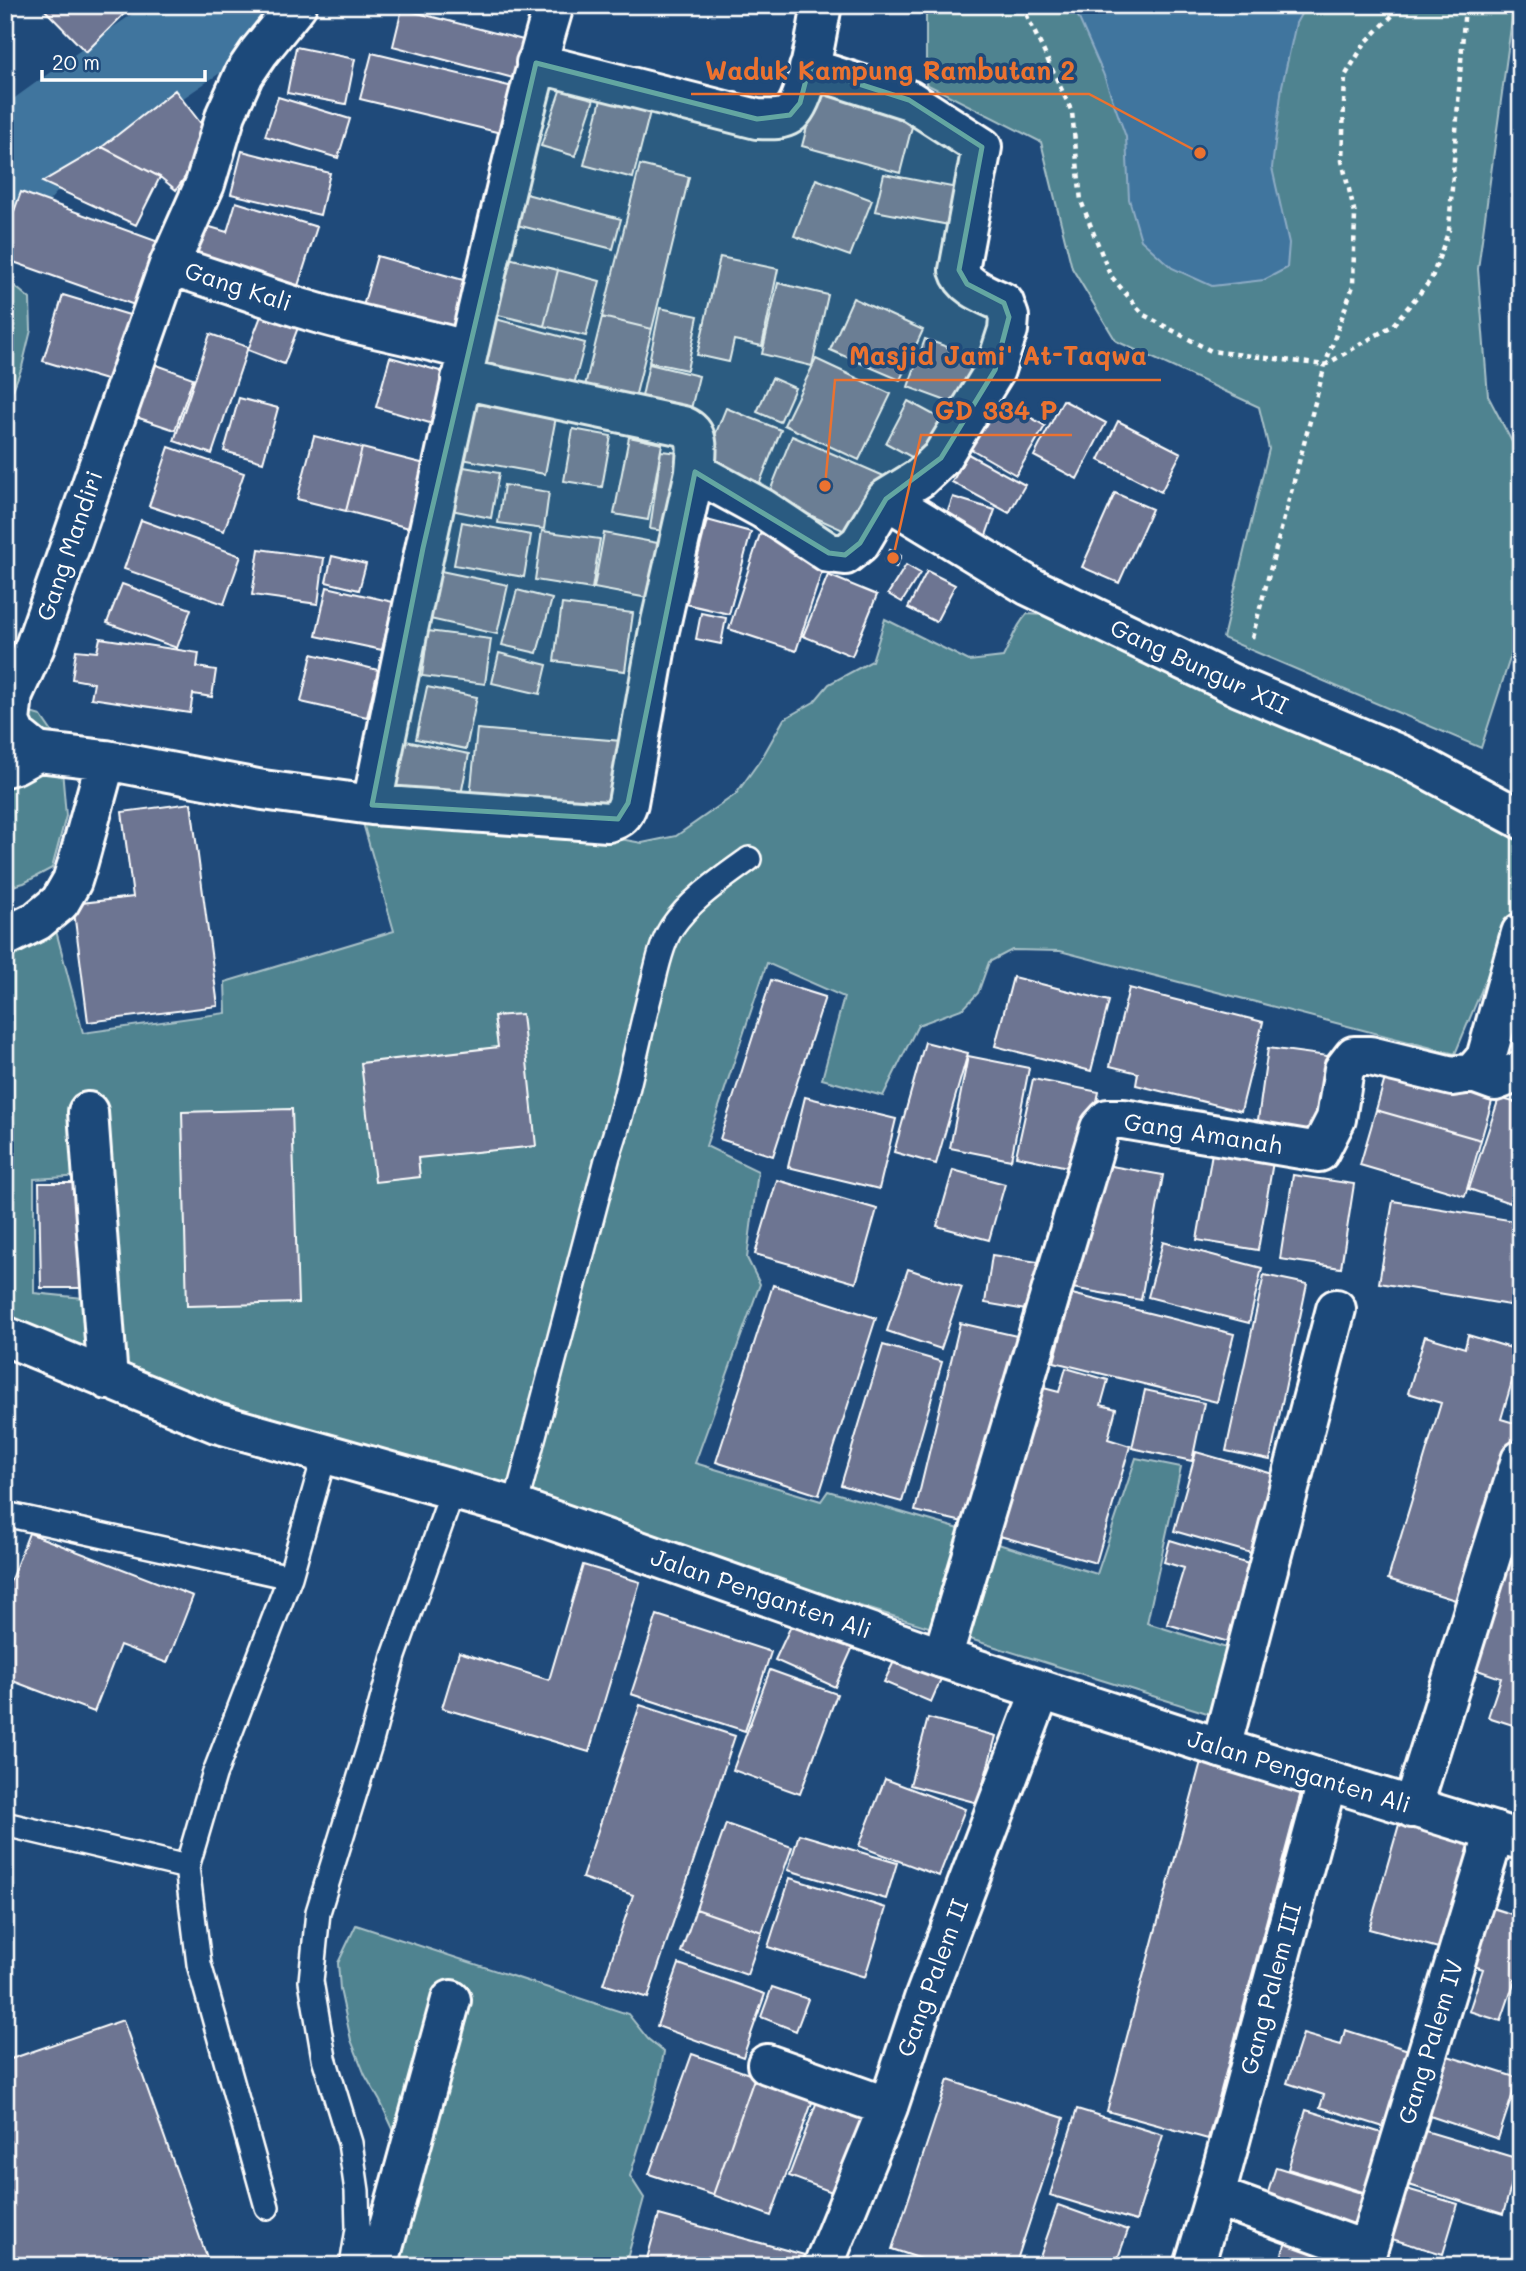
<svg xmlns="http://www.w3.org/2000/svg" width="1526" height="2271" font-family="Mali,sans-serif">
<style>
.green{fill:#508390;stroke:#a8c1c8;stroke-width:2}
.water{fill:#41749e;stroke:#8dacc5;stroke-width:2}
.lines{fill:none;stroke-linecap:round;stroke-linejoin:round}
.river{stroke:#41749e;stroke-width:98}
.building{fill:#6d7492;stroke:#fff;stroke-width:2}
.lane-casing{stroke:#fff;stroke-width:28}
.street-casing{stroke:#fff;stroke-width:44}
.secondary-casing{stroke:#fff;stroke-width:44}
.path{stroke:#fff;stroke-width:4.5;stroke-dasharray:5 5;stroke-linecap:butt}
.lane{stroke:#1f4a7a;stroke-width:23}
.street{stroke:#1f4a7a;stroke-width:38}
.secondary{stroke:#1f4a7a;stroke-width:38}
.marked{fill:#63a6a1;fill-opacity:0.2;stroke:#63a6a1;stroke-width:5;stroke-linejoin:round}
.labels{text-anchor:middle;stroke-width:7;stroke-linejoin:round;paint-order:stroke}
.street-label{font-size:24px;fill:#fff;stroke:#1f4a7a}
.leader{fill:none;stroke:#eb7230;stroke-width:2.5}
.callout-dot{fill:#eb7230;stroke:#1f4a7a;stroke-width:2.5}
.callout-label{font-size:26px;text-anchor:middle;font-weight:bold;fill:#eb7230;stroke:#1f4a7a;stroke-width:7;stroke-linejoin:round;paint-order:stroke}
</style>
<rect width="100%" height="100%" fill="#1f4a7a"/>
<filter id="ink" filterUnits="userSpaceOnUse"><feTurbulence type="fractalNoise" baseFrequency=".0143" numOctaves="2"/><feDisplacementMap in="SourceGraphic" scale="14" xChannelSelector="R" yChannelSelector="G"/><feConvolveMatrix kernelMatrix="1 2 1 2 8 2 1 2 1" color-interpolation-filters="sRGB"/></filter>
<g filter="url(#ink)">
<path class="green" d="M 926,5 L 1514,5 L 1478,269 L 1488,396 L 1521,459 L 1521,624 L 1481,748 L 1223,638 L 1269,449 L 1259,407 L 1116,341 L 1072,268 L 1041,142 L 926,84 Z
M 5,278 L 30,299 L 31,330 L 22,367 L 5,410 Z
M 1027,614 L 1044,615 L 1476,810 L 1521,837 L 1521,895 L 1455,1054 L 1060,951 L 1012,950 L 989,962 L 978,993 L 964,1008 L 918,1025 L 883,1096 L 822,1079 L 844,997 L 767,963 L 706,1146 L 758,1171 L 747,1258 L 760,1284 L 695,1463 L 821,1501 L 828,1491 L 970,1532 L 945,1632 L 113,1377 L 84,1176 L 34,1179 L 34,1293 L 93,1299 L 100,1369 L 5,1323 L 5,919 L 50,908 L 83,1033 L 226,1013 L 225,982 L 394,931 L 361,816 L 565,829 L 642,843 L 676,836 L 736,794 L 763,756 L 784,719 L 814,702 L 829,684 L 872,661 L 885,619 L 969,661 L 1003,657 C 1011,642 1015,627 1027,614 Z
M 5,704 L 10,707 L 41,716 L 56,738 L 61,758 L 66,816 L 52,868 L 24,883 L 5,888 Z
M 1136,1458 L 1181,1467 L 1147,1623 L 1239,1652 L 1223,1718 L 954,1634 L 985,1540 L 1097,1574 Z
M 356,1925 L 628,2014 L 648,2039 L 664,2052 L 658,2084 L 630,2176 L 644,2198 L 625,2266 L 388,2266 L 400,2144 L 380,2101 L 365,2075 L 351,2040 L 340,1989 L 338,1963 Z"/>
<path class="water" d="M 1073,5 L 1306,5 L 1296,23 L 1282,86 L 1272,168 L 1289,243 L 1287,268 L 1264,280 L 1212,286 L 1172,268 L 1141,240 L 1129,199 L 1126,137 L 1103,73 Z"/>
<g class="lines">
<path class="river" d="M 5,177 L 32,146 L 130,75 L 205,24 L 222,5"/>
</g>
<path class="building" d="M 40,5 L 133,5 L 86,52 Z
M 503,5 L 520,5 L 517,11 Z
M 402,9 L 527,41 L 517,79 L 393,46 Z
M 296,47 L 355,59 L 346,104 L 287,93 Z
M 372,53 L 513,87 L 501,133 L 360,99 Z
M 818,85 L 916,111 L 900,173 L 802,146 Z
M 561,88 L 594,99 L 575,156 L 541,146 Z
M 604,88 L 653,100 L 633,178 L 584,165 Z
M 175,90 L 212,138 L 176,190 L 160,177 L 102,147 Z
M 278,97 L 350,119 L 338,158 L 265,136 Z
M 102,147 L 160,177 L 136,225 L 42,182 Z
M 242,151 L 330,173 L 320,215 L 231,194 Z
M 640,165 L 689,177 L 652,329 L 602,317 Z
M 884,174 L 957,188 L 949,225 L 875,211 Z
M 816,179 L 872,200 L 850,256 L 794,236 Z
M 21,192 L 167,245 L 143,308 L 5,259 L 5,236 Z
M 526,194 L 621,219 L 613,249 L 517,225 Z
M 236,202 L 317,227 L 296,292 L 189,260 L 200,224 L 227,232 Z
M 377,256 L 481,285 L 467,339 L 362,310 Z
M 500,256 L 558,270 L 544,326 L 486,312 Z
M 720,257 L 778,269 L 762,346 L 734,340 L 729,362 L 697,355 Z
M 558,270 L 600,281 L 586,336 L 544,326 Z
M 778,283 L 828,295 L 812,366 L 762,354 Z
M 63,295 L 136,317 L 116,383 L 43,361 Z
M 853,298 L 923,330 L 900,380 L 830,350 Z
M 266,303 L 302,317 L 284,364 L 248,350 Z
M 660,308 L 698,316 L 687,370 L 649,362 Z
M 602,317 L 652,329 L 634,402 L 584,390 Z
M 492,318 L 585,343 L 572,392 L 479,367 Z
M 210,334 L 248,347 L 212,454 L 174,441 Z
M 925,339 L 978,358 L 960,406 L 908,387 Z
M 390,357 L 447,373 L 433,424 L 376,407 Z
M 816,359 L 891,394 L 859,460 L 784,425 Z
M 154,364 L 193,378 L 175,430 L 136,417 Z
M 649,364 L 699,376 L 690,413 L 641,401 Z
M 772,378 L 795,388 L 780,422 L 757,412 Z
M 988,392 L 1045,426 L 1016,475 L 959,442 Z
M 239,398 L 278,408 L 263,462 L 224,451 Z
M 467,400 L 556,417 L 545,474 L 456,458 Z
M 1063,400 L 1106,423 L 1077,479 L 1034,456 Z
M 908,401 L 947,422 L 924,464 L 886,443 Z
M 726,408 L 781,430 L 758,487 L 703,465 Z
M 1118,421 L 1181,453 L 1161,492 L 1099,460 Z
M 573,429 L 611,436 L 602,487 L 564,481 Z
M 314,436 L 362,448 L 346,511 L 297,499 Z
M 792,436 L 884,476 L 856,536 L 768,496 Z
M 629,437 L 662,444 L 648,520 L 614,514 Z
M 169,447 L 244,473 L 224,531 L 149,506 Z
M 362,448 L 425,464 L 409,528 L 346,511 Z
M 661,451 L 689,454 L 678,533 L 650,529 Z
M 968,454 L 1025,485 L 1009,513 L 952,482 Z
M 458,466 L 499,473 L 491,518 L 451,510 Z
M 504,485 L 549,492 L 544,529 L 498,523 Z
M 1115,493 L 1152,509 L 1119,583 L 1082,567 Z
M 953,497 L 995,510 L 983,544 L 941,530 Z
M 141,520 L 241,556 L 224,604 L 124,569 Z
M 707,520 L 751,532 L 729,614 L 686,604 Z
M 462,522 L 531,535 L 524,577 L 454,565 Z
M 542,531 L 600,539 L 592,589 L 535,580 Z
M 604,533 L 674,546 L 664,601 L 594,588 Z
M 760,534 L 827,556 L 796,651 L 729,629 Z
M 259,549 L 324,558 L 318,604 L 252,595 Z
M 890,550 L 901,556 L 896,567 L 885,561 Z
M 332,556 L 366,564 L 359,590 L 326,582 Z
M 906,565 L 920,573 L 902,602 L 888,594 Z
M 441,571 L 508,585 L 497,634 L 430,619 Z
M 927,571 L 955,585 L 936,622 L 908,608 Z
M 828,575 L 877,595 L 852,656 L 803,636 Z
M 122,584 L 191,609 L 177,648 L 107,623 Z
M 327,587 L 393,602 L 382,650 L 316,636 Z
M 517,590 L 552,599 L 537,653 L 502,645 Z
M 562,604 L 633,613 L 625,671 L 554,661 Z
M 701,613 L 726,618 L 721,644 L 696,639 Z
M 428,631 L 491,639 L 485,684 L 422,676 Z
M 100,638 L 199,653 L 197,667 L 216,670 L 212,697 L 193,694 L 190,713 L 91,698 L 94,683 L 72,679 L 76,650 L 97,652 Z
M 499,653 L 547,665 L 540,694 L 492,683 Z
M 312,654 L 378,670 L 367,717 L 301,702 Z
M 427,687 L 477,697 L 466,749 L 416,739 Z
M 477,729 L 622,741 L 616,810 L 470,797 Z
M 396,739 L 469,754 L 458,810 L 385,795 Z
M 191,803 L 218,1006 L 88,1022 L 73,904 L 133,897 L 122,812 Z
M 1013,977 L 1109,1001 L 1091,1071 L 995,1046 Z
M 771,980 L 825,997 L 773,1156 L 720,1139 Z
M 1129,988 L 1263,1022 L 1241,1111 L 1136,1085 L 1138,1073 L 1110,1066 Z
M 1521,1000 L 1521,1048 L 1510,1045 Z
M 522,1014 L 536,1146 L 418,1158 L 420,1177 L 375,1182 L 361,1063 L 498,1047 L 494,1016 Z
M 925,1042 L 968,1053 L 936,1164 L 894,1152 Z
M 1268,1048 L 1328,1056 L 1317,1136 L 1257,1127 Z
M 968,1056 L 1029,1068 L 1011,1160 L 950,1148 Z
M 1388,1068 L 1493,1098 L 1481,1140 L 1376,1110 Z
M 1033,1079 L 1099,1092 L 1082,1170 L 1016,1156 Z
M 805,1097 L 896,1119 L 879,1189 L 788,1167 Z
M 1499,1098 L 1521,1104 L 1521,1169 L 1510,1203 L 1469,1189 Z
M 292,1109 L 298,1303 L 187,1306 L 182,1112 Z
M 1376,1110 L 1481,1140 L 1465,1196 L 1360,1165 Z
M 1213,1147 L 1274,1156 L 1258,1250 L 1197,1240 Z
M 1094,1163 L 1163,1175 L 1141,1300 L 1072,1288 Z
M 953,1170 L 1005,1184 L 989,1240 L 937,1226 Z
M 1293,1175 L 1354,1184 L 1341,1268 L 1280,1259 Z
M 777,1180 L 877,1209 L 856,1283 L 755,1254 Z
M 39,1183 L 89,1183 L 91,1288 L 41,1288 Z
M 1393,1201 L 1521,1222 L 1521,1307 L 1379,1283 Z
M 1163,1242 L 1262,1268 L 1249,1323 L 1148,1297 Z
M 992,1255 L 1045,1263 L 1038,1312 L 985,1303 Z
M 908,1269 L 962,1287 L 941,1349 L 887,1331 Z
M 1264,1275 L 1307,1284 L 1270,1460 L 1226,1451 Z
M 773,1285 L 876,1318 L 819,1495 L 716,1462 Z
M 1072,1294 L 1234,1334 L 1217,1402 L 1054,1362 Z
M 960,1323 L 1021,1337 L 976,1525 L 915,1511 Z
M 1468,1335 L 1521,1351 L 1501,1419 L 1521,1425 L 1521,1429 L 1468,1604 L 1388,1579 L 1441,1403 L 1408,1393 L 1425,1336 L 1465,1348 Z
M 883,1345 L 942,1362 L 902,1502 L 841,1485 Z
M 1066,1368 L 1108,1380 L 1101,1405 L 1116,1409 L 1108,1439 L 1130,1446 L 1096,1563 L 989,1533 L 1032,1385 L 1059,1392 Z
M 1145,1390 L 1204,1403 L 1192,1461 L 1132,1448 Z
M 1196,1452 L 1273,1474 L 1251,1553 L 1174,1531 Z
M 29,1533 L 193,1596 L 167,1663 L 120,1645 L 94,1712 L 5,1678 L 5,1595 Z
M 1505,1537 L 1521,1542 L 1521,1721 L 1519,1727 L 1488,1717 L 1501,1678 L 1463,1665 Z
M 1170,1540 L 1255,1566 L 1232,1643 L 1167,1624 L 1184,1568 L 1164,1562 Z
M 583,1565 L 640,1582 L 589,1752 L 442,1708 L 459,1652 L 549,1680 Z
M 798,1611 L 857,1638 L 835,1687 L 775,1660 Z
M 657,1615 L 771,1652 L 745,1731 L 631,1694 Z
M 902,1645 L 947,1665 L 931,1702 L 884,1682 Z
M 770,1670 L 837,1694 L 800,1794 L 733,1770 Z
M 640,1705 L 735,1736 L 648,1998 L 603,1984 L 633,1895 L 582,1878 Z
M 928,1718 L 996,1736 L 978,1803 L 910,1785 Z
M 1203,1754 L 1304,1781 L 1208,2139 L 1107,2111 Z
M 885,1779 L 965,1809 L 939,1876 L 859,1846 Z
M 1400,1821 L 1473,1841 L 1442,1949 L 1369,1929 Z
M 726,1824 L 792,1847 L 762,1932 L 696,1909 Z
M 799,1834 L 897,1863 L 886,1899 L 788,1870 Z
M 790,1878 L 886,1908 L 865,1977 L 768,1947 Z
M 1492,1908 L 1521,1917 L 1521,1981 L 1515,1980 L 1501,2021 L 1469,2011 L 1483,1969 L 1474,1966 Z
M 696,1909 L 762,1932 L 747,1975 L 681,1952 Z
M 679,1964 L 765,1994 L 743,2057 L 657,2026 Z
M 772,1987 L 808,1999 L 796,2031 L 761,2017 Z
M 123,2020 L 210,2266 L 5,2266 L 5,2061 Z
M 1345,2030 L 1418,2053 L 1393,2130 L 1320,2107 L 1324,2095 L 1287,2083 L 1303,2034 L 1341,2045 Z
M 1438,2053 L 1518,2078 L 1498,2139 L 1418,2112 Z
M 692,2054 L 755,2076 L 713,2195 L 649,2174 Z
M 755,2076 L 814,2097 L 771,2216 L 713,2195 Z
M 948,2080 L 1064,2118 L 1015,2266 L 942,2266 L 892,2249 Z
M 819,2096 L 880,2120 L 848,2198 L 789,2176 Z
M 1077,2109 L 1163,2135 L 1136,2221 L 1050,2195 Z
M 1306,2110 L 1395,2137 L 1376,2196 L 1288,2169 Z
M 1412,2127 L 1519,2159 L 1503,2214 L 1396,2181 Z
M 1276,2167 L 1371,2196 L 1359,2235 L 1264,2205 Z
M 1393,2185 L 1458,2204 L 1443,2254 L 1378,2235 Z
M 1058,2205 L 1128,2230 L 1115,2266 L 1054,2266 L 1039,2260 Z
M 659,2215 L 808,2256 L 805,2266 L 645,2266 Z
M 1521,2231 L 1521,2266 L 1509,2266 Z
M 1287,2239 L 1351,2259 L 1349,2266 L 1278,2266 Z"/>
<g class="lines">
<defs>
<path id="lane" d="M 515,1507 L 608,1156 C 628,1099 637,1041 653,983 C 657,966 662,942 672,927 C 691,899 722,879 749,859
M 5,1514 L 290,1577
M 5,1824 L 187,1867
M 267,2207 L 199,1964 L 187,1867 L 214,1775 L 290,1577 L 325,1454
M 352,2266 L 358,2229 L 357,2191 L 350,2143 L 324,2058 L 311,1981 L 318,1912 L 371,1741 L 394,1656 L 453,1490"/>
<path id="street" d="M 297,5 L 259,52 L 244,74 L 226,114 L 205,184 L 169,265 L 35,646 L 13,694 L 10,722 L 16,735 L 37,752 L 106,760 L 263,790 L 372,805 L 608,822 C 620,819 624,815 628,803 L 658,635 L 695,472 C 696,454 702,434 683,426 L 461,379
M 536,63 L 757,119 C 767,119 780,121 789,115 C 808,103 817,28 822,5
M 169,265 C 216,279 261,296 307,310 C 360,327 415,335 468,351
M 695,472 L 763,509 L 829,553 L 845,555 L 860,543 L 886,499 L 920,478 L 941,458 L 995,370 L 1008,330 L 1009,317 L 1004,303 C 988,295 964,288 959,270 L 982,147 L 909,100 L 809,68
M 886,499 L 1029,586 L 1239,687 L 1401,755 L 1521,819
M 5,767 L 15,764 L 37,752
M 372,805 C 409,622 447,439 490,257 C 510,173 529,88 554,5
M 5,937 L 37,921 L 60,902 L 72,881 L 78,862 L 106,760
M 1473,1073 L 1495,1081 L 1521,1071
M 88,1112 L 108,1380
M 942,1658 L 1100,1128 L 1108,1119 L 1123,1119 L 1319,1152 L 1336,1119 L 1344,1069 L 1354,1056 L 1370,1056 L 1452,1076 L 1473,1073 L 1486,1058 L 1521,933
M 1221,1748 L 1336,1309
M 1412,1808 L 1521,1460
M 767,2064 L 888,2107
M 1215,2196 L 1367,2251 L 1495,1832
M 378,2266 L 451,2000
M 823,2266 L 888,2107 L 924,1999 L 1041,1690
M 1194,2266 L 1215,2196 L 1327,1782"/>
<path id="secondary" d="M 5,1336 L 216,1423 L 515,1507 L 942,1658 L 1221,1748 L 1521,1840"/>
</defs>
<use href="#lane" class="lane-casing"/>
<use href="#street" class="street-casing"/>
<use href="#secondary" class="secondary-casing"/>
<path class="path" d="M 986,5 L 1024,11
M 1022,5 L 1072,112 L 1081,201 L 1110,275 L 1144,315 L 1211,351 L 1325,365 L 1392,326 L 1431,280 L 1449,230 L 1465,5
M 1252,638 L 1325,365 L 1353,286 L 1355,214 L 1342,161 L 1345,76 L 1365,43 L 1403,5"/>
<use href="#lane" class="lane"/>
<use href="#street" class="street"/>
<use href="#secondary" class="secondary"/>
</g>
</g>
<path class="marked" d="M 536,63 L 757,119 L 790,115 L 800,103 L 809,68 L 909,100 L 982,147 L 959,270 L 967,284 L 1004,303 L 1009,317 L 995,370 L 941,458 L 886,499 L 860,543 L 845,555 L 829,553 L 695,472 L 628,803 L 618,819 L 372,805 L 423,548 Z"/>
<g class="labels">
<g class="street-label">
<text transform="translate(238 287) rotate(18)" y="8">Gang Kali</text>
<text transform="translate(70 546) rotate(-71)" y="8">Gang Mandiri</text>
<text transform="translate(1199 667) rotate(25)" y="8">Gang Bungur XII</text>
<text transform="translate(1203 1134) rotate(9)" y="8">Gang Amanah</text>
<text transform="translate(761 1594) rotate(19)" y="8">Jalan Penganten Ali</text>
<text transform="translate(1299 1772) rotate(17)" y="8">Jalan Penganten Ali</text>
<text transform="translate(933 1978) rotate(-70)" y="8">Gang Palem II</text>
<text transform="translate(1271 1989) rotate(-75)" y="8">Gang Palem III</text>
<text transform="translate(1431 2042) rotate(-73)" y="8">Gang Palem IV</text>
</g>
</g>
<path class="leader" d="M1200 153L1089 94H691M825 486L835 380H1161M893 558L921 435H1072"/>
<g class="callout-dot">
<circle cx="1200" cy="153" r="7"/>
<circle cx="825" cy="486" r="7"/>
<circle cx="893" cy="558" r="7"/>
</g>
<g class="callout-label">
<text x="890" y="80">Waduk Kampung Rambutan 2</text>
<text x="998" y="365">Masjid Jami' At-Taqwa</text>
<text x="996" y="420">GD 334 P</text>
</g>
<rect width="1526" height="2271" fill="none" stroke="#1f4a7a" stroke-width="28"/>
<rect x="14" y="14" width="1498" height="2243" fill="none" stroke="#fff" stroke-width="2.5" filter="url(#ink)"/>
<path d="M42 70v10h163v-10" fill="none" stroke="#ffffff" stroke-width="3.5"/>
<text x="52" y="70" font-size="21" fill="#ffffff" stroke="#1f4a7a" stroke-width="5" paint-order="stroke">20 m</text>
</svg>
